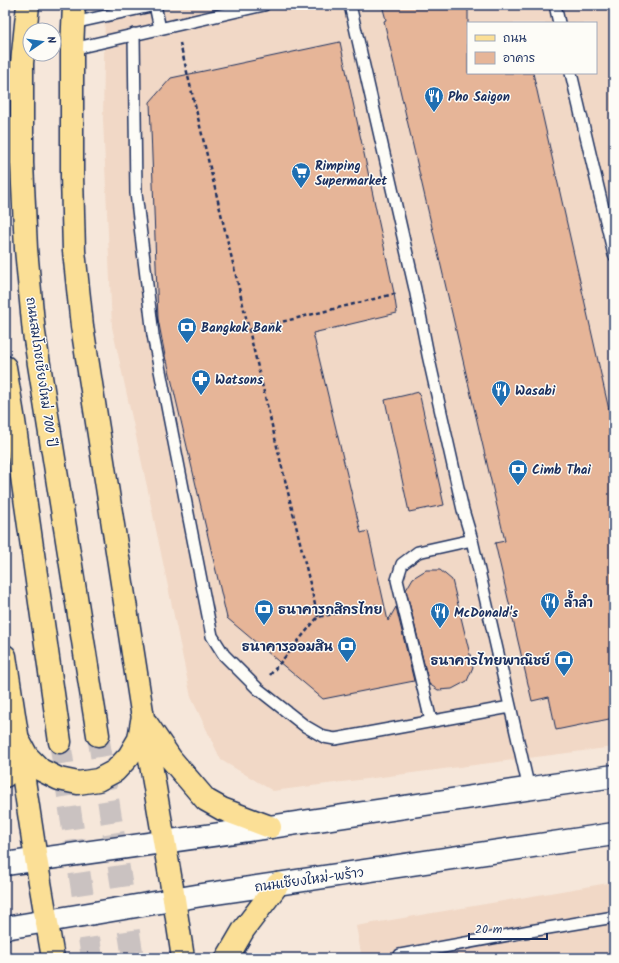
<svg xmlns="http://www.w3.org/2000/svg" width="619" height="963" font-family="Kalam,'Playpen Sans Thai',sans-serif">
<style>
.built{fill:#f1d8c6;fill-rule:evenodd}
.building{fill:#e6b598;stroke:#1b2f5e}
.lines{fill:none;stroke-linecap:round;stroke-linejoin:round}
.primary-tunnel{stroke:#cac2c1;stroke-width:22;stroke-dasharray:22 11;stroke-linecap:butt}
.service-casing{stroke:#1b2f5e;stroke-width:14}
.secondary-casing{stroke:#1b2f5e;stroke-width:25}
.primary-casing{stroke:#1b2f5e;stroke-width:25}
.path{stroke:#1b2f5e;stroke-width:2.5;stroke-dasharray:4 3;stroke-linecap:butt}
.service{stroke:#fdfcf7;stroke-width:11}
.secondary{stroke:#fdfcf7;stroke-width:22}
.primary{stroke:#fbdf96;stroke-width:22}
.labels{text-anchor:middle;stroke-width:3;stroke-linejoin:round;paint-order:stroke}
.poi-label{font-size:13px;font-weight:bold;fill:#1b2f5e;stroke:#fdfcf7;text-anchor:start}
.street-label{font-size:13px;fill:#1b2f5e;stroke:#fdfcf7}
</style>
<rect width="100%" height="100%" fill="#f6e7da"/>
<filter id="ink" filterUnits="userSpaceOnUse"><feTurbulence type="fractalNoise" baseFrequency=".025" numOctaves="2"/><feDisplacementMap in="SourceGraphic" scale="8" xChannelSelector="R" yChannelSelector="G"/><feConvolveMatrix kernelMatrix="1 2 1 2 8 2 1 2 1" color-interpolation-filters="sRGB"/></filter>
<g filter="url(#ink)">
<path class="built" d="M 105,5 L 614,5 L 614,747 L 273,791 L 221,760 L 191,697 L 148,491 L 112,327 L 103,119 ZM 468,23 L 596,23 L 596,73 L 468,73 Z
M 614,882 L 614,958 L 362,958 L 356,926 Z"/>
<path class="building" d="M 382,5 L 468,5 L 468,73 L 533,73 L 614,432 L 614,718 L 556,730 L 549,697 L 532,701 L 495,543 L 505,541 L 384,21 L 386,20 Z
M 340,42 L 394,293 L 397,313 L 313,333 L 361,533 L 368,531 L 388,621 L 396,607 L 414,681 L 323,699 L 227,618 L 167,361 L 166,361 L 158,319 L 150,102 L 171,78 Z
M 419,392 L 444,505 L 409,512 L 385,400 Z
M 426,570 L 440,570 L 452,580 L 473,667 L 467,681 L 452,689 L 438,690 L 429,684 L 406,590 L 413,578 Z"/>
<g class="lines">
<path class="primary-tunnel" d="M 98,735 L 133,958
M 60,742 L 92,958"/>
<defs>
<path id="service" d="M 155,5 L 160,29
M 350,5 L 415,289 L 428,355 L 463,510 L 472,540 L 529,789
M 555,5 L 559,23
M 73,23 L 151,6 L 154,5
M 134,34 L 136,193 L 153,335 L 212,636 L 224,655 L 258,689 L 305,726 L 324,737 L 335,739 L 510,707
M 72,49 L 264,5
M 571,73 L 614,255
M 431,721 L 397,580 L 402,564 L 418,552 L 472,540
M 401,958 L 400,955 L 530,931 L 614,917"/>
<path id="secondary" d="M 5,864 L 270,827 L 614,776
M 5,928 L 202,895 L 614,834"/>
<path id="primary" d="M 28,5 L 22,63 L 22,163 L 26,249 L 34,333 L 98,735
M 74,5 L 72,49 L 72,176 L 74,251 L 82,326 L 143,718 L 174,899 L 183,958
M 5,367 L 14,421 L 60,742
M 5,656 L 36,859 L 53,958
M 147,724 L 171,759 L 206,800 L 222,809 L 270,827
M 20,743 L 27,756 L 41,770 L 59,779 L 78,783 L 98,780 L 115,771 L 129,756 L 139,739 L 142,721
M 5,776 L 10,767 L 16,744
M 227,958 L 244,929 L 278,884"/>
</defs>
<use href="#service" class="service-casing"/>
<use href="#secondary" class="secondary-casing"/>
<use href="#primary" class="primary-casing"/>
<path class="path" d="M 180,43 L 318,617
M 249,330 L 398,293
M 270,675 L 318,617 L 377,605"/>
<use href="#service" class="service"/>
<use href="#secondary" class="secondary"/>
<use href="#primary" class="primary"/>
</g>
</g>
<defs>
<symbol id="restaurant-pin" viewBox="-11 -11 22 30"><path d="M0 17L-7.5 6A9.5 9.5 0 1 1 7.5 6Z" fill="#1f6fb2" stroke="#fdfcf7"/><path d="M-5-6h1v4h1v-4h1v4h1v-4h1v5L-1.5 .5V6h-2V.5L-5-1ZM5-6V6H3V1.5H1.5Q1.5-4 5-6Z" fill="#fff"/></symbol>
<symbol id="supermarket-pin" viewBox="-11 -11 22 30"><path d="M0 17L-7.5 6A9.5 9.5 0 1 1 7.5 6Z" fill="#1f6fb2" stroke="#fdfcf7"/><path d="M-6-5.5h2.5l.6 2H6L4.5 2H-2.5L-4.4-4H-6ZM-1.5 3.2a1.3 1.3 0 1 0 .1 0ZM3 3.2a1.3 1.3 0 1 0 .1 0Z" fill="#fff"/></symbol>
<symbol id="bank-pin" viewBox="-11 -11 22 30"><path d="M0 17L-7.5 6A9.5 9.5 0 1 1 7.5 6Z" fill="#1f6fb2" stroke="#fdfcf7"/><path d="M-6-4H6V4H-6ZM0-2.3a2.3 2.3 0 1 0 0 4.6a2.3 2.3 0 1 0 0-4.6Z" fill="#fff"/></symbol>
<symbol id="pharmacy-pin" viewBox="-11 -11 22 30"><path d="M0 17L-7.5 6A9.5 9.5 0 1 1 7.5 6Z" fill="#1f6fb2" stroke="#fdfcf7"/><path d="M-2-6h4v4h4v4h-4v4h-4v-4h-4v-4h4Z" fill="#fff"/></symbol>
</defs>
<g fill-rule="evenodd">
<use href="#restaurant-pin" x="423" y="85" width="22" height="30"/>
<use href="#supermarket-pin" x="290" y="161" width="22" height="30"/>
<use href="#bank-pin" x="176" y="316" width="22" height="30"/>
<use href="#pharmacy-pin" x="190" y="368" width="22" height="30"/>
<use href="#restaurant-pin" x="490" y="379" width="22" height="30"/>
<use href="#bank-pin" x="507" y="458" width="22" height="30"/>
<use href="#restaurant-pin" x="539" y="591" width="22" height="30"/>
<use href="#bank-pin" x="253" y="598" width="22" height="30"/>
<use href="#restaurant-pin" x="429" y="601" width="22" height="30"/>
<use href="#bank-pin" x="336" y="635" width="22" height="30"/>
<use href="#bank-pin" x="553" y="649" width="22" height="30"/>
</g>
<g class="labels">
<g class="poi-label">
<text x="448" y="101">Pho Saigon</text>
<text x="315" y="170">Rimping<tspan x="315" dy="15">Supermarket</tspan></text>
<text x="201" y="332">Bangkok Bank</text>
<text x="215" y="384">Watsons</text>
<text x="515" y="395">Wasabi</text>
<text x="532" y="474">Cimb Thai</text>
<text x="564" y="607">ล้ำลำ</text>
<text x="278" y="614">ธนาคารกสิกรไทย</text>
<text x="454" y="617">McDonald's</text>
<text x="333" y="651" text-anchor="end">ธนาคารออมสิน</text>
<text x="550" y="665" text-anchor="end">ธนาคารไทยพาณิชย์</text>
</g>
<g class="street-label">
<text transform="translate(42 372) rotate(82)" y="5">ถนนสมโภชเชียงใหม่ 700 ปี</text>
<text transform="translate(309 879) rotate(-8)" y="5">ถนนเชียงใหม่-พร้าว</text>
</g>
</g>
<rect width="619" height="963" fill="none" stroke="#fdfcf7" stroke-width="20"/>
<rect x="10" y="10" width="599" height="943" fill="none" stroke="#1b2f5e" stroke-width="1.5" filter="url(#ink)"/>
<rect x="467" y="22" width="130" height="52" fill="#fdfcf7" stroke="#a3aaba"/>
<rect x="475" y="35" width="20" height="6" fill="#fbdf96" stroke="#a3aaba"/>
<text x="503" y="42" font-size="12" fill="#1b2f5e">ถนน</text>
<rect x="475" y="52" width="20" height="12" fill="#e6b598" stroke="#a3aaba"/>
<text x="503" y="62" font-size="12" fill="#1b2f5e">อาคาร</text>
<g transform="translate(42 42) rotate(77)"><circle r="19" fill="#fdfcf7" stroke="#a3aaba"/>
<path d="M0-3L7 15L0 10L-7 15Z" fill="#1f6fb2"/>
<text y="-6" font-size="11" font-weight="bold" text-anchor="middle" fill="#1b2f5e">N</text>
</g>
<path d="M469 933v6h78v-6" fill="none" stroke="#1b2f5e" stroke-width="2"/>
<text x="475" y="933" font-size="12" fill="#1b2f5e" stroke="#fdfcf7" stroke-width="3" paint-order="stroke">20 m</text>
</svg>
